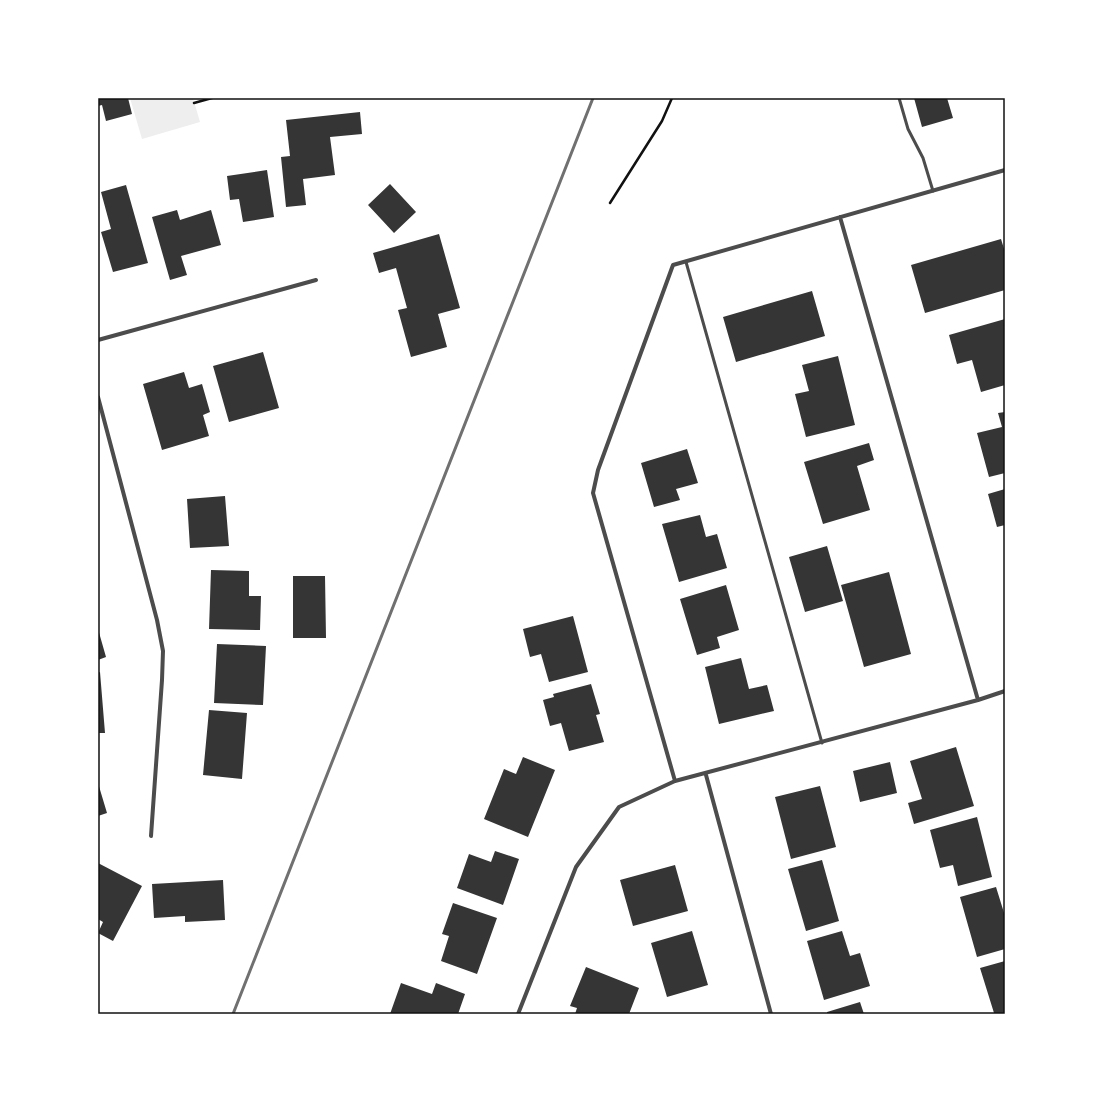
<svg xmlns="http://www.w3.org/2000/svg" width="1103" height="1112" font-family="'Golos Text',sans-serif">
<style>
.green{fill:#eee}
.building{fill:#353535}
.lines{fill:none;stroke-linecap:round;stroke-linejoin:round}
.path{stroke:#111;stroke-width:2.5}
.service{stroke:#4c4c4c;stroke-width:3}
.minor{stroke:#4c4c4c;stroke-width:4}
.rail{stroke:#707070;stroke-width:3}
.neatline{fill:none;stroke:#111;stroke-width:1.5}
</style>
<rect width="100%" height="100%" fill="#fff"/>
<path class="green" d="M 130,98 L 193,98 L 200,122 L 142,139 Z"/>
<path class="building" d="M 98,98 L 128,98 L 132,114 L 106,121 L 102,105 L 98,106 Z
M 914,98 L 947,98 L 953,118 L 922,127 Z
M 360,112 L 362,134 L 330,137 L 335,175 L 303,179 L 306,205 L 286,207 L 281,157 L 290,156 L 286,120 Z
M 267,170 L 274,217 L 243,222 L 239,199 L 230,200 L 227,176 Z
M 390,184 L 416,212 L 394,233 L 368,205 Z
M 126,185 L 148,263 L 113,272 L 101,232 L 111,229 L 101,192 Z
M 177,210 L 180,220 L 211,210 L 221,245 L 181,256 L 187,275 L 170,280 L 152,217 Z
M 439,234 L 460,308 L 438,314 L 447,347 L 411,357 L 398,310 L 407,308 L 396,268 L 379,273 L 373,253 Z
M 1001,239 L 1005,252 L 1005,290 L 925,313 L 911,265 Z
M 812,291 L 825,336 L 736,362 L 723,317 Z
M 1005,319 L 1005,385 L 981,392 L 972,360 L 957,364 L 949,335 Z
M 263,352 L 279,408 L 229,422 L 213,366 Z
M 838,356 L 855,425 L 806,437 L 795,394 L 809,391 L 802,365 Z
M 184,372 L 189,388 L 202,384 L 210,412 L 203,415 L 209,436 L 162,450 L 143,384 Z
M 1005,412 L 1005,473 L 989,477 L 977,433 L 1002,427 L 998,413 Z
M 869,443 L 874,460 L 857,466 L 870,510 L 823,524 L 804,462 Z
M 687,449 L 698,483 L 676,489 L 680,500 L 654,507 L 641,463 Z
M 1005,489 L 1005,525 L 997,527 L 988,494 Z
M 225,496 L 229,546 L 190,548 L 187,499 Z
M 700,515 L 706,537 L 717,534 L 727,568 L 679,582 L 662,524 Z
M 827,546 L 843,601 L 805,612 L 789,557 Z
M 211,570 L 249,571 L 249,596 L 261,596 L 260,630 L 209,629 Z
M 889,572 L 911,654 L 864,667 L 841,585 Z
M 293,576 L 325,576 L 326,638 L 293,638 Z
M 726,585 L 739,630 L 717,637 L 720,648 L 697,655 L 680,599 Z
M 573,616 L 588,672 L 549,682 L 541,654 L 530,657 L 523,629 Z
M 98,629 L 106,657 L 98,660 Z
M 217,644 L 266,646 L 263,705 L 214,703 Z
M 741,658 L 749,689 L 767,685 L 774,711 L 719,724 L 705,667 Z
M 100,672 L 105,733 L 98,733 L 98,673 Z
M 591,684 L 600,714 L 596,715 L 604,742 L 569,751 L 561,723 L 550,726 L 543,700 L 554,697 L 553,694 Z
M 209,710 L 247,713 L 242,779 L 203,775 Z
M 956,747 L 974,806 L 914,824 L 908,803 L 922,799 L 910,761 Z
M 523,757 L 555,770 L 528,837 L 484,819 L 504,769 L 516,774 Z
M 890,762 L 897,793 L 860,802 L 853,771 Z
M 98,783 L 107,813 L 98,816 Z
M 820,786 L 836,847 L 791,859 L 775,797 Z
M 977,817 L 992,877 L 958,886 L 953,865 L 940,868 L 930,830 Z
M 495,851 L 519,859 L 503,905 L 457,888 L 469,854 L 491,862 Z
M 822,860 L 839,921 L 806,931 L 788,869 Z
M 98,863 L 142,886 L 113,941 L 98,933 L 103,922 L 98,919 Z
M 675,865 L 688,911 L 633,926 L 620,880 Z
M 223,880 L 225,920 L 185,922 L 185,916 L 154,918 L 152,884 Z
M 996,887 L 1005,916 L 1005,949 L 977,957 L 960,897 Z
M 453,903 L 497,918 L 477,974 L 441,961 L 449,936 L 442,934 Z
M 692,931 L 708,985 L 667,997 L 651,943 Z
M 842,931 L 850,956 L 860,953 L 870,986 L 824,1000 L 807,941 Z
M 1005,961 L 1005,1014 L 990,1014 L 994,1013 L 980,968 Z
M 586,967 L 639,988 L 629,1014 L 575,1014 L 577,1008 L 570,1006 Z
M 401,983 L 432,994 L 436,983 L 465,994 L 458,1014 L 390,1014 Z
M 860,1002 L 864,1014 L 827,1014 L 827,1012 Z"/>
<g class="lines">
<path class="path" d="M 194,103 L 212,98
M 610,203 L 662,121 L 672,98"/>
<path class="service" d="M 899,98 L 908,129 L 923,158 L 933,191
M 686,262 L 822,743"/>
<path class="minor" d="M 840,217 L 978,700
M 98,340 L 316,280
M 98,397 L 157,620 L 163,651 L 162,680 L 151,836
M 706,775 L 771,1014
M 675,781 L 593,493 L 598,470 L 673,265 L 1005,170
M 518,1014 L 576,867 L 619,807 L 675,781 L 978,700 L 1005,691"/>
<path class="rail" d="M 233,1014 L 593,98"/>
</g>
<rect width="1103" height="1112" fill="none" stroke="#ffffff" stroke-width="198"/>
<rect x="99" y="99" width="905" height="914" class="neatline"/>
</svg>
